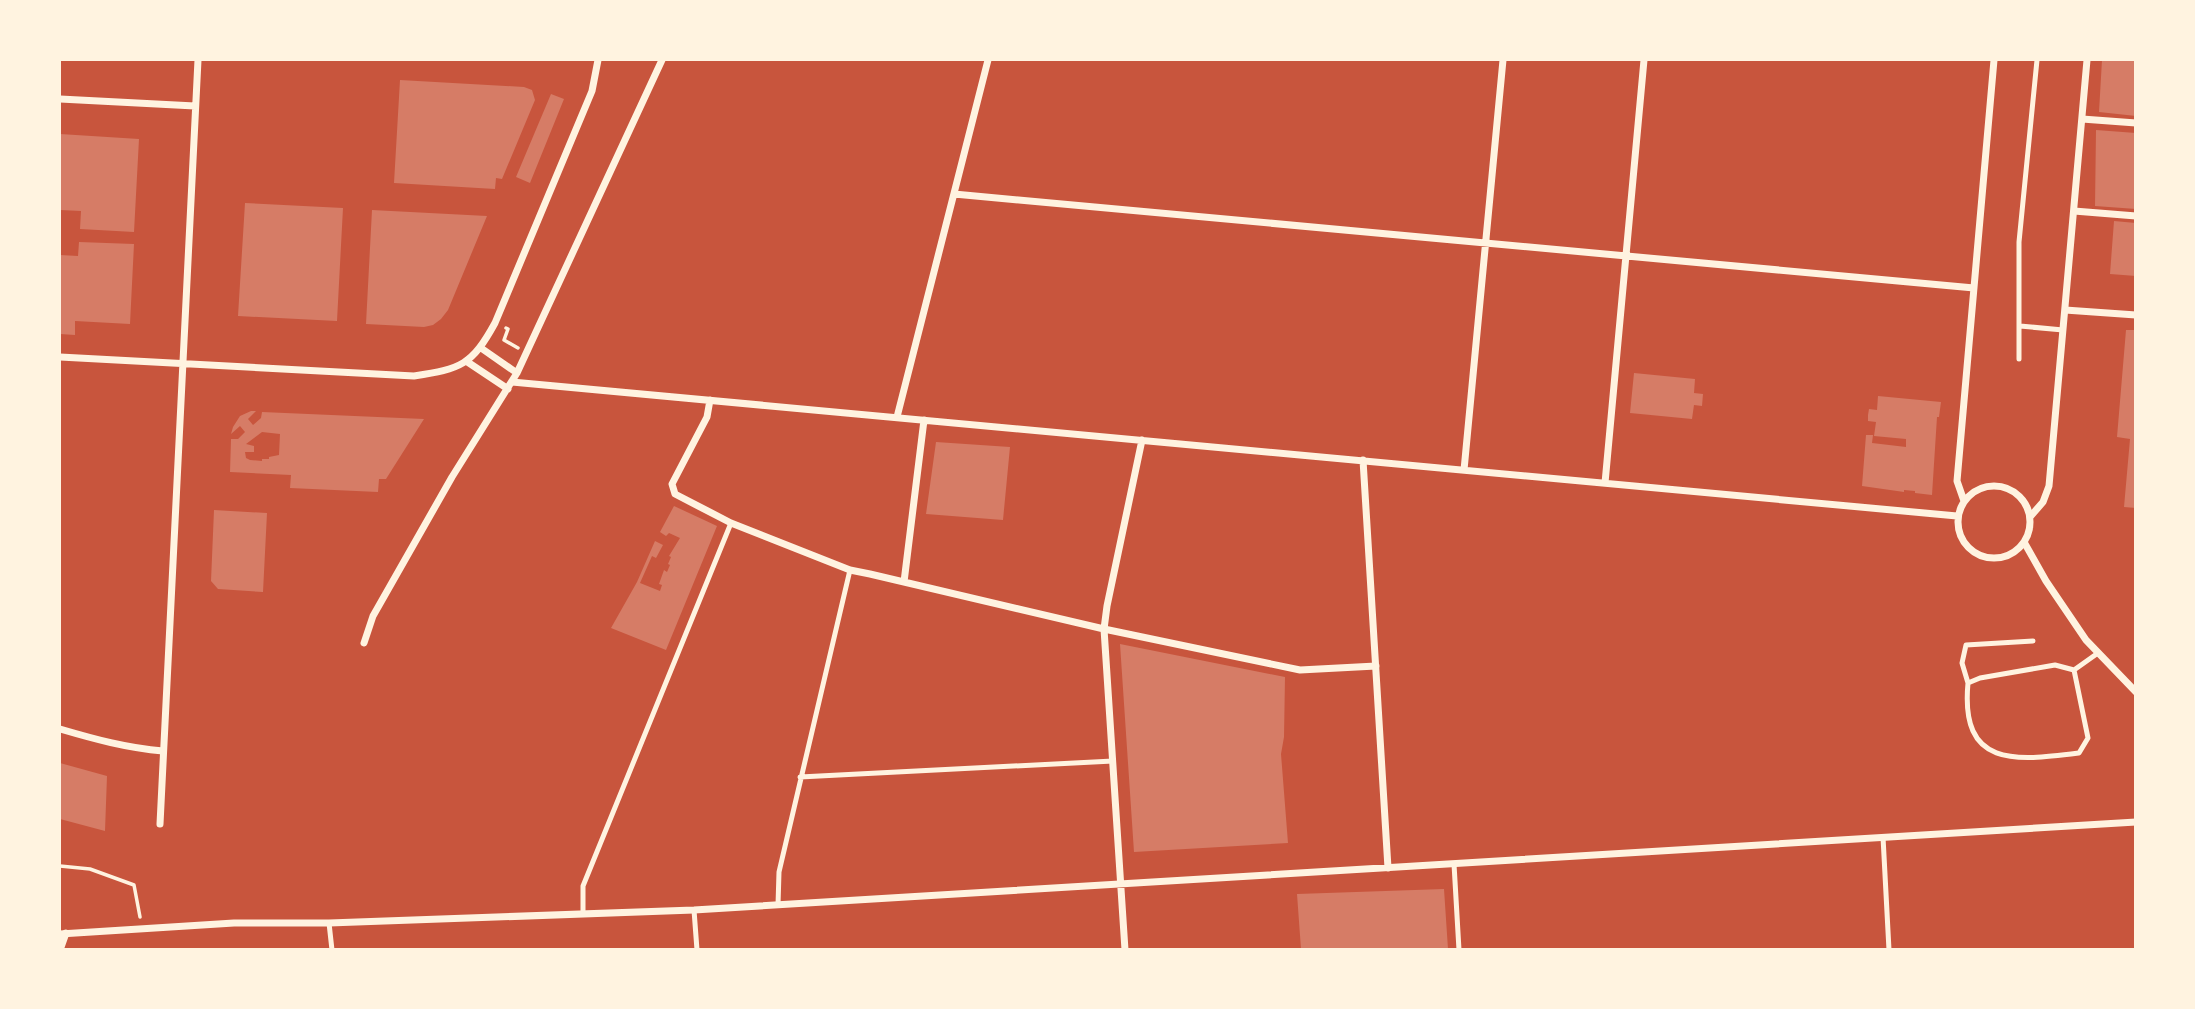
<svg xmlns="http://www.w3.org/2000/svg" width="2195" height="1009" font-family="'PT Sans Narrow',sans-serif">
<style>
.building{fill:#d67c66;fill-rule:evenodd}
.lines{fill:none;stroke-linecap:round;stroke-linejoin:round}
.path{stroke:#fff3e0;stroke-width:3.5}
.service{stroke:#fff3e0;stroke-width:5}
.minor{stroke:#fff3e0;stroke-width:7}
</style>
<rect width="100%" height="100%" fill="#c8553d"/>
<path class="building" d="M 2102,60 L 2136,60 L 2136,116 L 2099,112 Z
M 400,80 L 524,87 L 532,90 L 535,100 L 502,179 L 496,178 L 495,189 L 394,183 Z
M 551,94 L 564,99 L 530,183 L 516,177 Z
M 2096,130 L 2136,133 L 2136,209 L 2095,206 Z
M 60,134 L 139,139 L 134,232 L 80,229 L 81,211 L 60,210 Z
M 245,203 L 343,208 L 337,321 L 238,316 Z
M 372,210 L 487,216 L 448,310 L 441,319 L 433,325 L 424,327 L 366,324 Z
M 2114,221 L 2136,223 L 2136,276 L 2110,274 Z
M 79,242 L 134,244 L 130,324 L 75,321 L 75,335 L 60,334 L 60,255 L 78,256 Z
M 2126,330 L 2136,330 L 2136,508 L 2124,507 L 2130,439 L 2117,437 Z
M 1634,373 L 1695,379 L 1694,393 L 1703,394 L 1702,406 L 1694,405 L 1692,419 L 1630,413 Z
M 1878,396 L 1941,402 L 1939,417 L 1937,417 L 1932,495 L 1915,493 L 1915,491 L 1904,490 L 1904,492 L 1862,486 L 1866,435 L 1873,435 L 1872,443 L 1906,447 L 1906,439 L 1874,436 L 1876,422 L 1868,421 L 1868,415 L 1869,409 L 1877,410 Z
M 251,411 L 256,411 L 248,419 L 253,425 L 261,418 L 262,412 L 424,419 L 386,479 L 379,479 L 378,492 L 290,488 L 291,475 L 230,472 L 231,439 L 238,439 L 245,432 L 240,426 L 231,434 L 233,427 L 240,416 ZM 262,432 L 280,434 L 279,455 L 269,457 L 269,459 L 262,459 L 262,461 L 250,460 L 246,458 L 245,452 L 254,452 L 254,446 L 246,444 Z
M 936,442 L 1010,447 L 1003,520 L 926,514 Z
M 674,506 L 717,526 L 666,650 L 611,628 L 637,582 L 655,541 L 663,545 L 656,558 L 652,556 L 640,583 L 660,591 L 662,585 L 659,584 L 664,570 L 667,572 L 670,565 L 668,564 L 671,557 L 669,556 L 680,538 L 669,533 L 666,536 L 660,532 Z
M 214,510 L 267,513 L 263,592 L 218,589 L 211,581 Z
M 1120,644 L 1285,677 L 1284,737 L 1281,754 L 1288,843 L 1134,852 Z
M 60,763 L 107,776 L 105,831 L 60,819 Z
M 1444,889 L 1448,949 L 1301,949 L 1297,894 Z"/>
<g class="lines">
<path class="path" d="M 506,328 L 508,329 L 504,340 L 518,348
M 60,866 L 90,869 L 134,885 L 140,917"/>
<path class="service" d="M 2020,326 L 2063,330
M 2019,359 L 2019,242 L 2037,60
M 2074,670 L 2088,738 L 2079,753 C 2015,761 1960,768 1968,683 L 1980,678 L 2055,665 L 2074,670 L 2098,653
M 1968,683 L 1962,663 L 1966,645 L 2033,641
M 800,777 L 1113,761
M 1883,837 L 1889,950
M 1454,864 L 1459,950
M 778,905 L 779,872 L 850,570
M 694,910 L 697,950
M 583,914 L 583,886 L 731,523
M 329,923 L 332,950"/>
<path class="minor" d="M 60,99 L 195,106
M 2082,119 L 2136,123
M 954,194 L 1974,288
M 2074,211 L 2136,216
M 2065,310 L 2136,315
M 481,348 L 517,373
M 60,357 L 414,376 C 461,369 472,365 495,323 L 592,91 L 598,60
M 466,361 L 508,389
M 512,382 L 1957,516
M 710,400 L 707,417 L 672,484 L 675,494 L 731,523 L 850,570 L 870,574 L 1104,629 L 1300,670 L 1376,666
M 897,417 L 988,60
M 1363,460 L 1388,868
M 1464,470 L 1503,60
M 1605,483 L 1644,60
M1958 522a36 36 0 1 1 72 0a36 36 0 1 1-72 0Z
M 1964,501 L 1957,481 L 1994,60
M 2030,517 L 2043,502 L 2049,486 L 2087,60
M 2024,542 L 2046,581 L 2086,640 L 2136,692
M 904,582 L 924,420
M 364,643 L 373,616 L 452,477 L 517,373 L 662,60
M 60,729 C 94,739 127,748 163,751
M 160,824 L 198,60
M 60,934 L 234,923 L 329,923 L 694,910 L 2136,822
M 60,950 L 66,933
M 1125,950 L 1104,629 L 1107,606 L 1142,440"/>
</g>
<rect width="2195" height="1009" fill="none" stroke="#fff3e0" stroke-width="122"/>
</svg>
